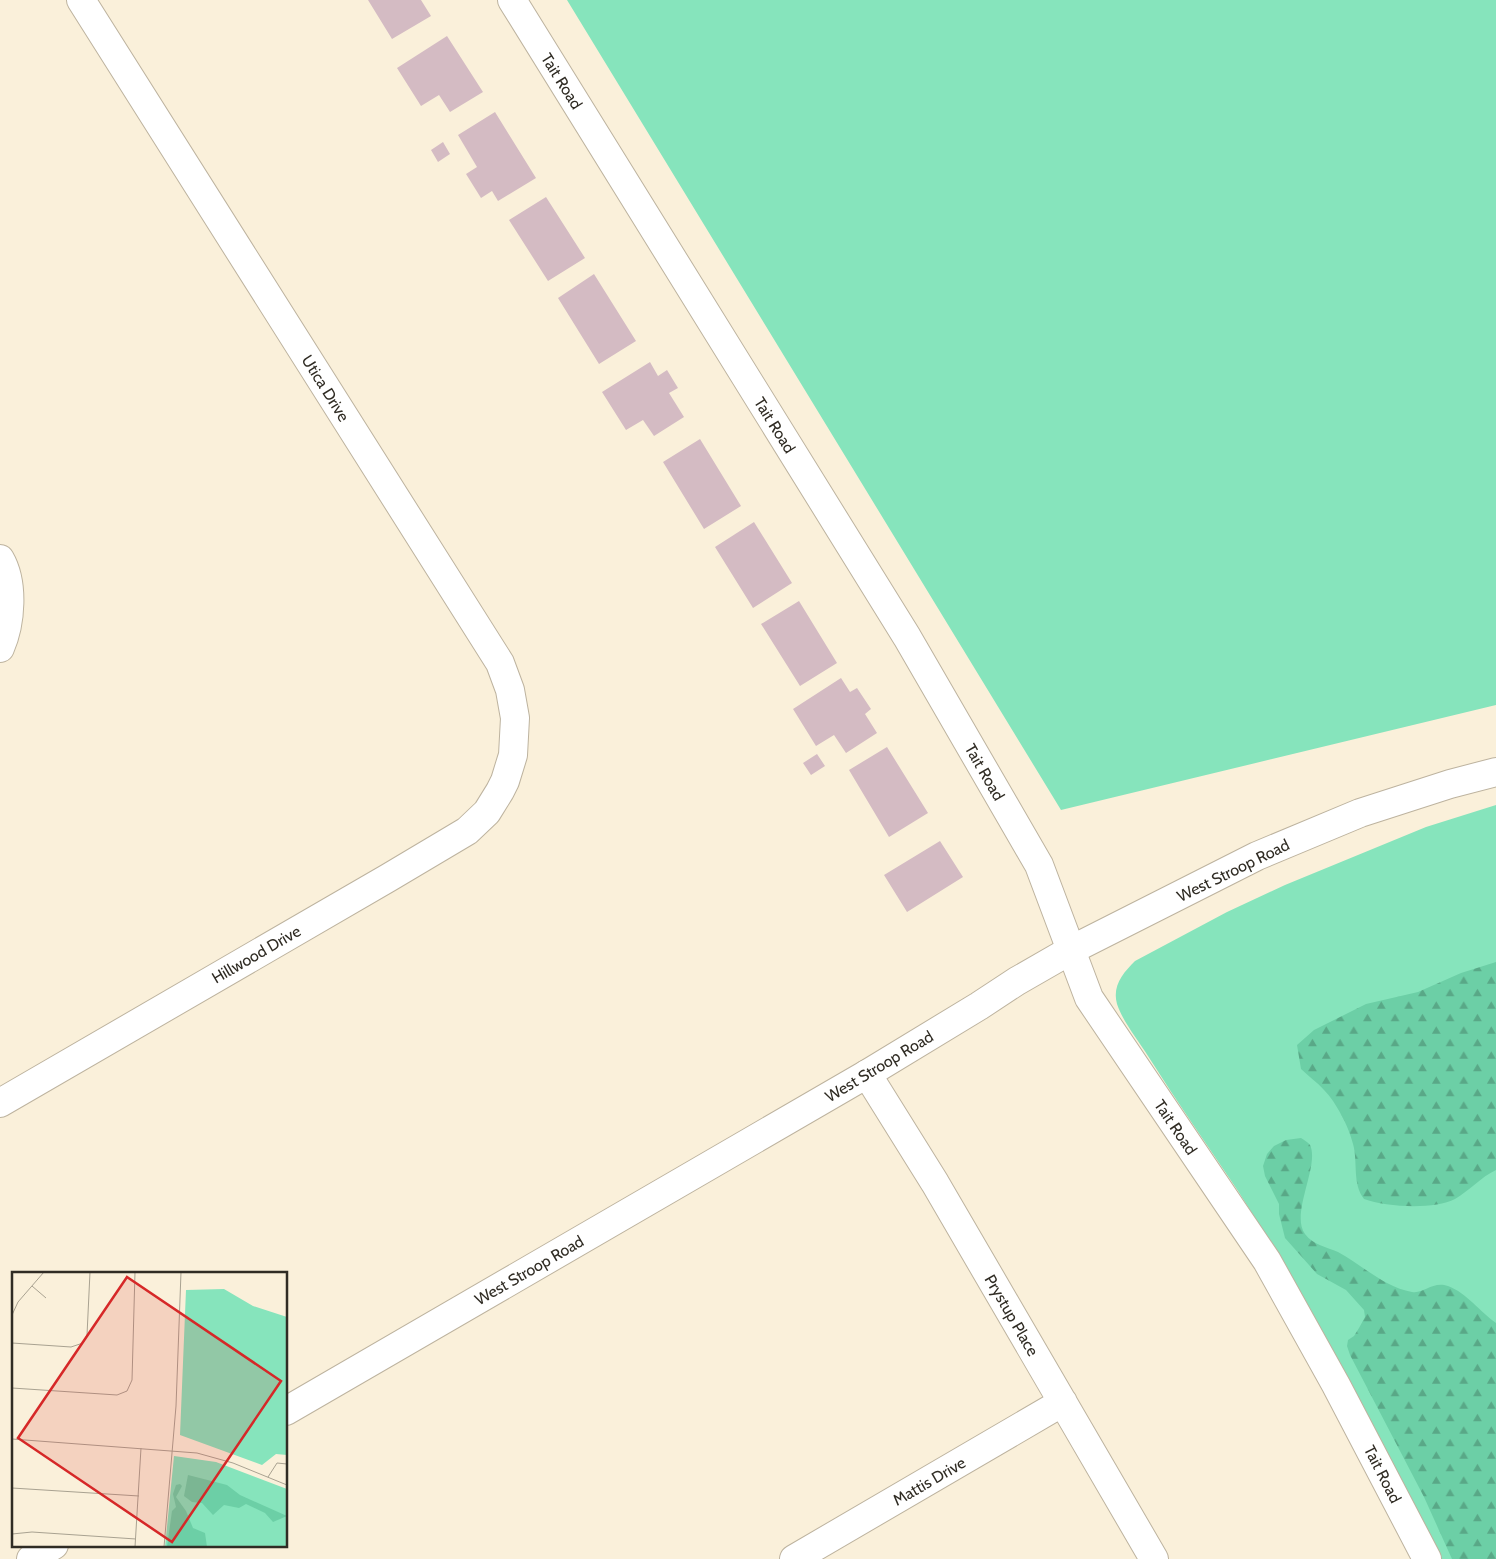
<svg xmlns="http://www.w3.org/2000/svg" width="1496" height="1559" font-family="Cabin,sans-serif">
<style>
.green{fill:#86e4bc}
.forest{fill:url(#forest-firs)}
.building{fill:#d4bbc3}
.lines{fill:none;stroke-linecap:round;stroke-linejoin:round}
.street-casing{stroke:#bdb39f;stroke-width:30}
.secondary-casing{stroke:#bdb39f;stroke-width:30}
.street{stroke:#fff;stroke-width:28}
.secondary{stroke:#fff;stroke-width:28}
.labels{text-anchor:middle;stroke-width:4;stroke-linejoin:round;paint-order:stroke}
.street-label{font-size:16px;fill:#302c24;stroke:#fff}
.inset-road{fill:none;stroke:#a9a291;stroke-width:1}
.view{fill:#d62828;fill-opacity:0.15;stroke:#d62828;stroke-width:2.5}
.inset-edge{fill:none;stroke:#302c24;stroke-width:2.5}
</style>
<defs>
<pattern id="forest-firs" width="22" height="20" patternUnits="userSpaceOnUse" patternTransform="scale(1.25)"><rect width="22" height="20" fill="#6ccfa6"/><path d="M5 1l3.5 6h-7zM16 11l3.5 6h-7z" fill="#59a887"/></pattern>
</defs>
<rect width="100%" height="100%" fill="#faf0da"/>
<path class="green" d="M 567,0 L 1496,0 L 1496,705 L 1061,810 Z
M 1496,805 L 1496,1559 L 1440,1559 C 1400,1474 1356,1393 1309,1311 C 1286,1271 1263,1230 1238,1191 C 1208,1146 1177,1102 1148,1056 C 1138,1040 1123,1022 1117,1004 C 1112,986 1123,973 1135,961 L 1227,912 L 1285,885 L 1426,827 Z"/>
<path class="forest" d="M 1496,962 L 1496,1170 C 1481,1177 1469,1191 1455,1199 C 1434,1210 1386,1207 1364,1199 C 1352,1184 1358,1161 1353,1144 C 1349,1127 1336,1102 1324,1090 C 1317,1082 1308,1076 1301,1069 L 1297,1045 L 1314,1030 L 1366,1004 L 1418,992 L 1461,973 Z
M 1301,1138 C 1304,1140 1308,1142 1310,1145 C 1320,1165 1290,1214 1305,1234 C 1313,1245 1327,1247 1338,1252 C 1362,1265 1384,1287 1412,1292 C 1424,1294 1432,1281 1448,1286 C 1467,1293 1480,1312 1496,1323 L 1496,1559 L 1452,1559 L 1424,1497 L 1350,1355 L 1347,1346 L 1348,1340 L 1354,1336 L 1359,1328 L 1365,1317 L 1364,1310 L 1346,1290 L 1317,1274 L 1285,1238 L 1279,1214 L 1279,1204 L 1265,1176 L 1263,1166 L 1267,1154 L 1274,1146 L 1286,1140 Z"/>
<path class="building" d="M 368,0 L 421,0 L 431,16 L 392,39 Z
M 447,36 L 483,92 L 450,112 L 439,95 L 421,106 L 397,68 Z
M 495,112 L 536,178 L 498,201 L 492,191 L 481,198 L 466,174 L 477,167 L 458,135 Z
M 443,142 L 450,154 L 438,162 L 431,150 Z
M 546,197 L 585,258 L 548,281 L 509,220 Z
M 594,274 L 636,341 L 599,364 L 558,298 Z
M 650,362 L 658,376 L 667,370 L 678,388 L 669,393 L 684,417 L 654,436 L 643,420 L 626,430 L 602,392 Z
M 700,439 L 741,506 L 704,529 L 663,462 Z
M 754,522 L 792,583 L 753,608 L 715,547 Z
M 799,601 L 837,663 L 800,686 L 761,624 Z
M 841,678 L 850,692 L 857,688 L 871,709 L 865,714 L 877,733 L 846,753 L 834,735 L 816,746 L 793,709 Z
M 887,747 L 928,813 L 889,837 L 849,770 Z
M 817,754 L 825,766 L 811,775 L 803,763 Z
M 940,841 L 963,877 L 907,912 L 884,875 Z"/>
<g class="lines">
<defs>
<path id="street" d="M 512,0 L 907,637 L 1039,865 L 1089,998 L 1267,1261 L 1336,1385 L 1427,1559
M 0,559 C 14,583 11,623 0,648
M 867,1074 L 935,1183 L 1154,1559
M 0,1103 L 388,878 L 467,831 L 487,812 L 500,791 L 505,781 L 513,755 L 515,718 L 510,690 L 500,663 L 81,0
M 794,1559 L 1063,1402"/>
<path id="secondary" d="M 286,1411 L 867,1074 L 979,1006 L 1017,981 L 1071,950 L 1257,856 L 1360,813 L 1450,784 L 1496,772
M 31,1559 L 54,1545"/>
</defs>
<use href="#street" class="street-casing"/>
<use href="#secondary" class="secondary-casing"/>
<use href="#street" class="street"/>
<use href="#secondary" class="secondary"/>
</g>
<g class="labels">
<g class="street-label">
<text transform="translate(562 81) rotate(58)" y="6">Tait Road</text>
<text transform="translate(326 388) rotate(58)" y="6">Utica Drive</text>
<text transform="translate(775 425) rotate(58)" y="6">Tait Road</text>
<text transform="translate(985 772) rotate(60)" y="6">Tait Road</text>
<text transform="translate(1233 870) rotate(-26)" y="6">West Stroop Road</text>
<text transform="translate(256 954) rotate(-30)" y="6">Hillwood Drive</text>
<text transform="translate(879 1066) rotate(-31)" y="6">West Stroop Road</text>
<text transform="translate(1176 1127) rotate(56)" y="6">Tait Road</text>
<text transform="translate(529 1270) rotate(-30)" y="6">West Stroop Road</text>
<text transform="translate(1012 1315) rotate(60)" y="6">Prystup Place</text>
<text transform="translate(1383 1474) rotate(63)" y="6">Tait Road</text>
<text transform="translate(929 1481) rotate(-30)" y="6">Mattis Drive</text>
</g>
</g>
<g transform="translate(12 1272)">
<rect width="275" height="275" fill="#faf0da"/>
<path d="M 212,17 L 241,34 L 275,45 L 275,183 L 264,182 L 250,193 L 168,163 L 174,18 ZM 162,184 L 204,190 L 275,217 L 275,275 L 153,275 Z" fill="#86e4bc"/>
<path d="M 176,203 L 215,213 L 228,223 L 275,244 L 261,250 L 253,241 L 234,232 L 227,236 L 212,233 L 201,243 L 190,231 L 180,230 L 172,224 ZM 168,212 L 170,214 L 164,225 L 174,239 L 181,256 L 193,261 L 195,275 L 155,275 L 160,239 L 164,235 L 161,222 L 164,213 Z" fill="#6ccfa6"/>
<path class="inset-road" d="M 20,14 L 34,26M 0,43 L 6,30 L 32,0M 0,71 L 59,75 L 71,71 L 75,63 L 78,0M 0,116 L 105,123 L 115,119 L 120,108 L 123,0M 0,167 L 185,181 L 221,191 L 275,213M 256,205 L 265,191 L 275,192M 0,216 L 127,224M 0,262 L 20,260 L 124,267M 123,275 L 129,176M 152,275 L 164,134 L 169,0"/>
<path class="view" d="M 115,5 L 269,109 L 160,270 L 6,166 Z"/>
<rect width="275" height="275" class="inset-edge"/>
</g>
</svg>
